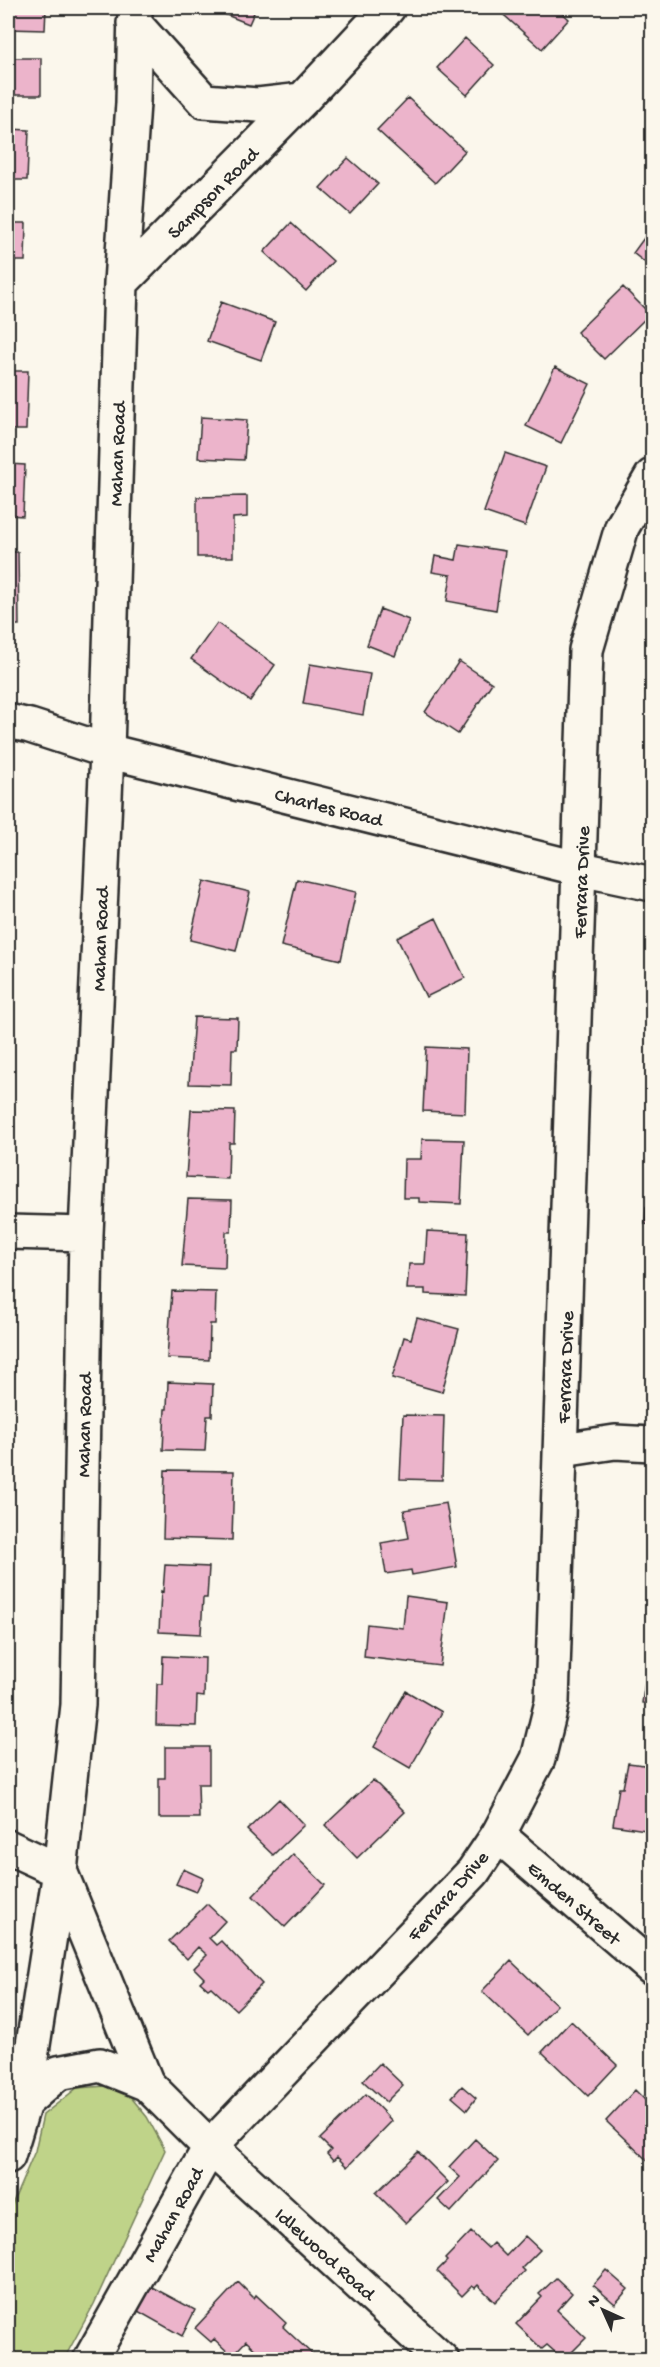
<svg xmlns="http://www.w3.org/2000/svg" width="660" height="2367" font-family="'Gochi Hand',sans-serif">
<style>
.green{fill:#bfd389;stroke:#757f5a;stroke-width:1.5}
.building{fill:#ecb4cb;stroke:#2b2b2b;stroke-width:1.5}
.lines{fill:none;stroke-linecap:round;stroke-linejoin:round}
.street-casing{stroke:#2b2b2b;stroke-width:38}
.secondary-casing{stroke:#2b2b2b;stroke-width:38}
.street{stroke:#fbf7ec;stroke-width:33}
.secondary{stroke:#fbf7ec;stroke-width:33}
.labels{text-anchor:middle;stroke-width:6;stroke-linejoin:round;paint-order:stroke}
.street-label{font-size:20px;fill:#2b2b2b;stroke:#fbf7ec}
</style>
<rect width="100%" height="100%" fill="#fbf7ec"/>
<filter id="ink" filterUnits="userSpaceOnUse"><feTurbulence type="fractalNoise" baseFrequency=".0167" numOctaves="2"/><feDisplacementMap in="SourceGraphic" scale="12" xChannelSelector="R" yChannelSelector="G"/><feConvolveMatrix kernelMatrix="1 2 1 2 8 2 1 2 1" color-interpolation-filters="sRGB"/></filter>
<g filter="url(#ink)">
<path class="green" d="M 121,2085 L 147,2117 L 165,2150 L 94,2304 L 64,2359 L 8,2360 L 8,2214 L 35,2151 L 43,2115 L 77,2088 Z"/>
<path class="building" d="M 8,8 L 46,8 L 45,30 L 8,29 Z
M 215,8 L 256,8 L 249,24 L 214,10 Z
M 496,8 L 557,8 L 569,19 L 542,49 Z
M 465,38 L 494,65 L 467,95 L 437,68 Z
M 8,58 L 41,58 L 41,95 L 8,95 Z
M 408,98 L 465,151 L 435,183 L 377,130 Z
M 8,129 L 29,130 L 27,180 L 8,180 Z
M 348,158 L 378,184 L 350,214 L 320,188 Z
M 8,223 L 26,223 L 25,261 L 8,261 Z
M 291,223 L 333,261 L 306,291 L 264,252 Z
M 652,227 L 652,268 L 633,253 Z
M 623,287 L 650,314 L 604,359 L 577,332 Z
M 221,302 L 275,322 L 261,360 L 207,341 Z
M 555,367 L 590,384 L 561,443 L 526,426 Z
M 8,371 L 28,371 L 26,430 L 8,430 Z
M 201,417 L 247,420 L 244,460 L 198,458 Z
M 505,453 L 546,467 L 525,526 L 484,512 Z
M 8,464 L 25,465 L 23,516 L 8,515 Z
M 247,496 L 247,517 L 233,518 L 233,557 L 197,557 L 197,497 Z
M 459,544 L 505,551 L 496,610 L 447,601 L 451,575 L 432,572 L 435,556 L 456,560 Z
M 8,552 L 18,552 L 19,625 L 8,625 Z
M 380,609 L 409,620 L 395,656 L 367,645 Z
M 217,623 L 275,665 L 250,701 L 191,659 Z
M 459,661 L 492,683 L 458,734 L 425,712 Z
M 310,664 L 370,674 L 363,715 L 303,704 Z
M 297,879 L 356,892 L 341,960 L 281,946 Z
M 204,881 L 250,892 L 236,951 L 190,940 Z
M 8,887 L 12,887 L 12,948 L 8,948 Z
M 436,918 L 465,978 L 426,997 L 397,938 Z
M 194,1017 L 238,1018 L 237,1049 L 232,1049 L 231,1085 L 189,1084 Z
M 426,1047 L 467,1049 L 465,1113 L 423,1111 Z
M 191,1110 L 235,1111 L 234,1143 L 229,1143 L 228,1179 L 186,1177 Z
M 422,1139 L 464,1140 L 461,1204 L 419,1202 L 419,1198 L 403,1198 L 404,1159 L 421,1159 Z
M 188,1199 L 232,1200 L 231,1232 L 226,1232 L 225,1268 L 182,1266 Z
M 646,1207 L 652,1208 L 652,1225 L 645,1224 Z
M 427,1231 L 468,1233 L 465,1296 L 425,1294 L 425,1289 L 407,1289 L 409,1264 L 425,1264 Z
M 172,1291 L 216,1292 L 215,1324 L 210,1324 L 209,1360 L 167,1358 Z
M 417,1318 L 459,1329 L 442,1392 L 392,1378 L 404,1337 L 411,1339 Z
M 168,1382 L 213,1384 L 212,1416 L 207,1416 L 205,1451 L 163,1450 L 165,1409 L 167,1409 Z
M 403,1415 L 444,1416 L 442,1480 L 400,1479 Z
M 165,1470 L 234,1471 L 232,1540 L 163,1538 Z
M 446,1503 L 457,1567 L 412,1575 L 411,1570 L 386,1574 L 381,1543 L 409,1538 L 404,1510 Z
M 165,1565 L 209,1567 L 207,1598 L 203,1598 L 201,1634 L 159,1632 L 161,1591 L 163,1592 Z
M 406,1596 L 448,1602 L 440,1666 L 364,1657 L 367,1624 L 403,1628 Z
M 649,1655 L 652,1655 L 652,1705 L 642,1703 Z
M 163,1656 L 205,1658 L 204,1697 L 197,1696 L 196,1726 L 156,1725 L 157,1684 L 162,1684 Z
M 406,1691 L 442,1712 L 410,1768 L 374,1747 Z
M 165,1747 L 209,1747 L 209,1784 L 198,1784 L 199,1818 L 159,1818 L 159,1778 L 165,1778 Z
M 628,1763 L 652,1766 L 652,1831 L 613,1825 L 619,1788 L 623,1788 Z
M 373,1780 L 405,1812 L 357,1858 L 325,1825 Z
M 279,1799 L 304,1825 L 273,1855 L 247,1830 Z
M 293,1854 L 325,1885 L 285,1927 L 253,1896 Z
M 183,1869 L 203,1878 L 196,1892 L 176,1884 Z
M 207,1904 L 225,1921 L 209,1938 L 216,1945 L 221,1941 L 262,1984 L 236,2010 L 211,1987 L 208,1989 L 200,1982 L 204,1978 L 194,1968 L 207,1955 L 198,1947 L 187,1959 L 169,1941 Z
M 511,1961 L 557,2005 L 528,2035 L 482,1991 Z
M 571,2021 L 617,2065 L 588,2096 L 542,2052 Z
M 380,2063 L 403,2085 L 386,2102 L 363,2081 Z
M 462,2086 L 476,2098 L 467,2110 L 452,2097 Z
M 635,2090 L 652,2107 L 652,2165 L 606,2121 Z
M 366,2094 L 392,2121 L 347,2167 L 337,2157 L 333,2161 L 327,2154 L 331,2150 L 320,2139 Z
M 475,2139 L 498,2161 L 451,2212 L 438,2200 L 460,2177 L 449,2167 Z
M 418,2152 L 448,2182 L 406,2223 L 376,2193 Z
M 471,2232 L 488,2248 L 493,2243 L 506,2256 L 525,2236 L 540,2250 L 522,2268 L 525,2271 L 495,2302 L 478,2285 L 475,2288 L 472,2286 L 462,2296 L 437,2271 L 447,2261 L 445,2259 Z
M 606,2270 L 628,2289 L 615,2304 L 593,2285 Z
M 556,2278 L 572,2293 L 557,2310 L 586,2338 L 564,2360 L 547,2345 L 542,2349 L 516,2324 L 542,2297 L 539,2294 Z
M 238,2282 L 254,2298 L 256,2295 L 286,2323 L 283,2327 L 312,2354 L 307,2360 L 266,2360 L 246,2341 L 232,2356 L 214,2339 L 211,2342 L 195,2328 Z
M 148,2285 L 195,2310 L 182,2336 L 136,2310 Z"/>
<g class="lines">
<defs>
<path id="street" d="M 135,8 L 133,103 L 121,283 L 107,751 L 86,1234 L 78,1705 L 60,1871 L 147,2084
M 134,23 L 204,101 L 258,105 L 302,100
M 121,283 L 302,100 L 388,8
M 8,721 L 30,726 L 107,751 L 581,869 L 652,884
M 8,1232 L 86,1234
M 562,1450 L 615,1442 L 652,1444
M 498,1835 L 652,1968
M 8,1847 L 60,1871 L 24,2103
M 210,2147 L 442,2360"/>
<path id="secondary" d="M 8,2156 L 24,2103 L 58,2073 L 100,2065 L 147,2084 L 210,2147
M 90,2360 L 210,2147 L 473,1872 L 498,1835 L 538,1759 L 552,1702 L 586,650 L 622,527 L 652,476"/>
</defs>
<use href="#street" class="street-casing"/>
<use href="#secondary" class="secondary-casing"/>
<use href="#street" class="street"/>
<use href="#secondary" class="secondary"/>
</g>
</g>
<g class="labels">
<g class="street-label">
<text transform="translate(212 192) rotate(-45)" y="7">Sampson Road</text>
<text transform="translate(116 454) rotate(-88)" y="7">Mahan Road</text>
<text transform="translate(329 806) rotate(14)" y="7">Charles Road</text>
<text transform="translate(580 882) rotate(-88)" y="7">Ferrara Drive</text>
<text transform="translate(99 939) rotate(-88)" y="7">Mahan Road</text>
<text transform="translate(564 1367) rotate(-88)" y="7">Ferrara Drive</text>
<text transform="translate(83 1425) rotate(-89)" y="7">Mahan Road</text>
<text transform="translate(447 1895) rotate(-49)" y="7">Ferrara Drive</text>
<text transform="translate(575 1902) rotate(41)" y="7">Emden Street</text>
<text transform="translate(172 2214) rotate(-61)" y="7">Mahan Road</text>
<text transform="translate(326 2253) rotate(42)" y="7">Idlewood Road</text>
</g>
</g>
<rect width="660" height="2367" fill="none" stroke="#fbf7ec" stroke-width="30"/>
<rect x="15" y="15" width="630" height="2337" fill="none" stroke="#2b2b2b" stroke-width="2" filter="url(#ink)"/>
<g transform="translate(603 2310) rotate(315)" stroke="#fbf7ec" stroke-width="4.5" paint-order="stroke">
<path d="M0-4.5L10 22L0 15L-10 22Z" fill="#2b2b2b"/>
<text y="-9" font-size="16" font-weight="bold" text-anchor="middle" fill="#2b2b2b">N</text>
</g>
</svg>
